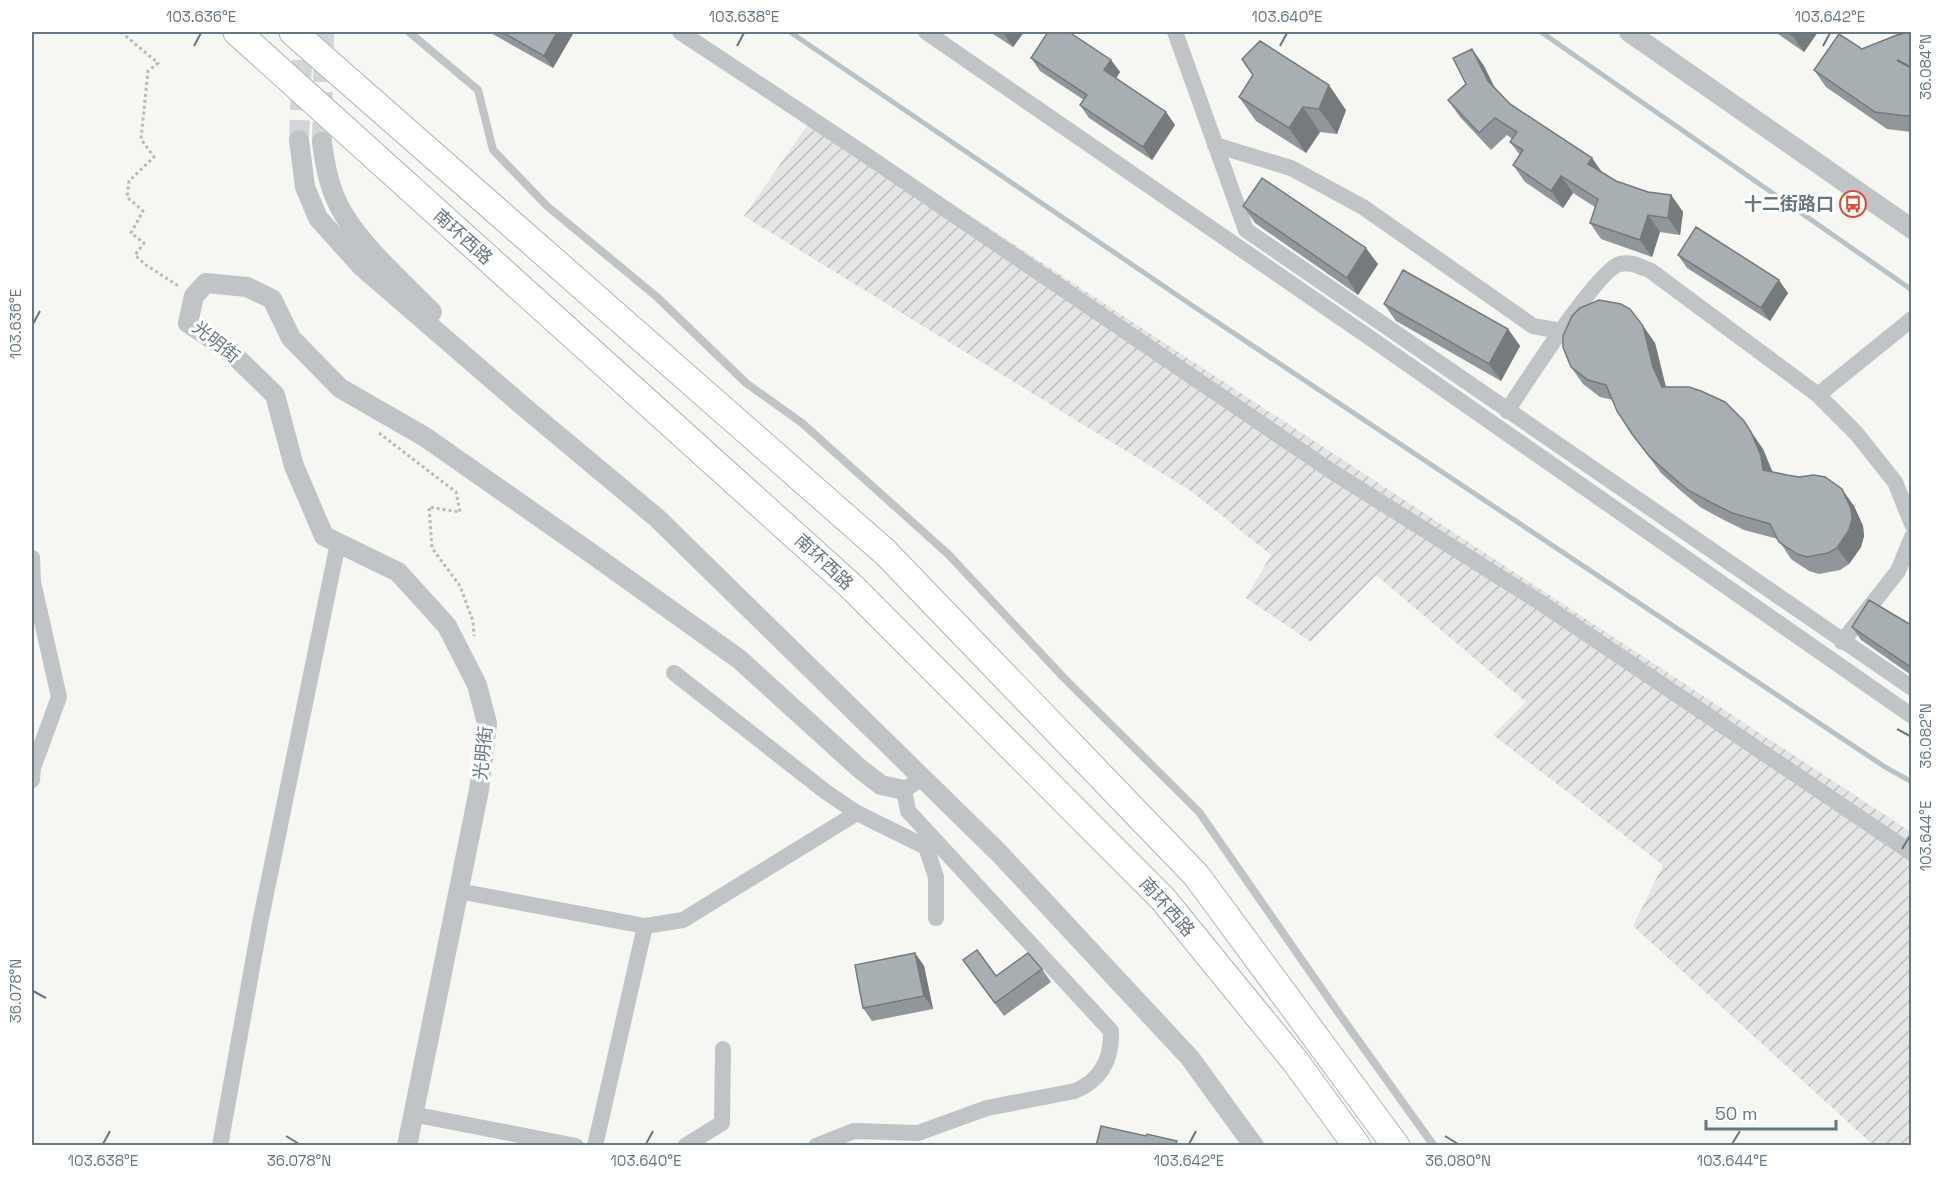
<svg xmlns="http://www.w3.org/2000/svg" width="1943" height="1177" font-family="'Space Grotesk','Noto Sans SC',sans-serif">
<style>
.industrial{fill:url(#industrial-furrows)}
.lines{fill:none;stroke-linecap:round;stroke-linejoin:round}
.stream{stroke:#b7c3c6;stroke-width:5}
.tertiary-tunnel{stroke:#d2d6d7;stroke-width:20;stroke-dasharray:20 10;stroke-linecap:butt}
.trunk-casing{stroke:#b1b5b8;stroke-width:29}
.path{stroke:#b8bbbd;stroke-width:3;stroke-dasharray:3 3;stroke-linecap:butt}
.service{stroke:#c0c4c7;stroke-width:8}
.minor{stroke:#c0c4c7;stroke-width:16}
.tertiary{stroke:#c0c4c7;stroke-width:20}
.trunk{stroke:#fff;stroke-width:27}
.wall{fill:#90969a}
.shaded-wall{fill:#757a7d}
.building{fill:#a7afb3;stroke:#757a7d;stroke-width:1.5}
.ticks{fill:none;stroke:#677782;stroke-width:2}
.labels{text-anchor:middle;stroke-width:6;stroke-linejoin:round;paint-order:stroke}
.poi-label{font-size:18px;font-weight:bold;fill:#677782;stroke:#fff;text-anchor:end}
.street-label{font-size:18px;fill:#677782;stroke:#fff}
.neatline{fill:none;stroke:#677782;stroke-width:2}
.ticks-label{font-size:15px;text-anchor:middle;fill:#677782}
</style>
<defs>
<pattern id="industrial-furrows" width="10" height="10" patternUnits="userSpaceOnUse" patternTransform="scale(1.5)"><rect width="10" height="10" fill="#e4e5e4"/><path d="M-1 1l2-2M0 10L10 0M9 11l2-2" fill="none" stroke="#bdbebe"/></pattern>
</defs>
<rect width="100%" height="100%" fill="#f6f6f3"/>
<path class="industrial" d="M 815,114 L 1911,832 L 1911,1145 L 1873,1145 L 1633,926 L 1663,865 L 1493,735 L 1526,702 L 1376,575 L 1311,642 L 1246,598 L 1271,555 L 1191,491 L 744,216 Z"/>
<g class="lines">
<path class="stream" d="M 790,32 L 1193,306 L 1885,767 L 1912,782
M 1541,32 L 1912,290"/>
<path class="tertiary-tunnel" d="M 299,140 L 303,32
M 322,142 L 324,32"/>
<defs>
<path id="trunk" d="M 237,32 L 852,587 L 1163,899 L 1295,1061 L 1357,1146
M 293,32 L 885,552 L 1196,875 L 1396,1146"/>
</defs>
<use href="#trunk" class="trunk-casing"/>
<path class="path" d="M 121,32 L 158,63 L 148,71 L 141,139 L 154,157 L 129,181 L 127,197 L 143,211 L 131,233 L 144,243 L 135,255 L 146,265 L 180,287
M 379,433 L 456,492 L 460,512 L 429,507 L 432,548 L 460,586 L 473,621 L 474,636"/>
<path class="service" d="M 409,32 L 478,90 L 493,150 L 547,206 L 657,297 L 746,383 L 802,423 L 948,554 L 1064,678 L 1199,812 L 1340,1015 L 1434,1146"/>
<path class="minor" d="M 680,32 L 860,151 L 1331,471 L 1538,601 L 1912,853
M 926,32 L 1376,342 L 1912,716
M 1175,32 L 1246,230 L 1912,688
M 1215,145 L 1291,168 L 1363,207 L 1533,326 L 1561,331
M 1818,395 L 1912,319
M 1507,411 C 1523,387 1599,268 1620,264 C 1631,261 1641,267 1651,271 L 1818,395 L 1856,433 L 1895,482 L 1912,524
M 32,558 L 33,582 L 59,697 L 33,768 L 32,780
M 1842,642 L 1898,571 L 1912,537
M 674,673 L 826,792 L 857,813 L 926,847 L 935,840
M 926,847 L 936,877 L 936,918
M 458,891 L 645,926 L 683,920 L 857,813
M 412,1114 L 576,1146
M 220,1146 L 260,923 L 338,543
M 595,1146 L 645,926
M 685,1146 L 722,1123 L 723,1049
M 816,1146 L 854,1131 L 918,1133 L 987,1108 L 1075,1091 C 1101,1080 1112,1059 1111,1031 L 908,811 L 904,790 L 922,778"/>
<path class="tertiary" d="M 1629,32 L 1912,229
M 299,140 L 305,187 L 318,218 L 362,267 L 524,407 L 657,518 L 1000,854 L 1190,1058 L 1254,1146
M 322,142 C 325,165 329,187 340,208 C 360,245 403,282 432,312
M 407,1146 L 479,790 L 487,723 L 477,685 L 447,626 L 398,572 L 324,536 L 294,466 L 275,395 L 231,352 L 188,323 L 194,296 L 206,283 L 247,287 L 272,299 L 291,338 L 340,388 L 425,437 L 588,551 L 739,659 L 859,768 L 881,785 L 904,790"/>
<use href="#trunk" class="trunk"/>
</g>
<path class="wall" d="M 489,32 L 574,32 L 553,68 Z
M 990,32 L 1024,32 L 1013,47 Z
M 1775,32 L 1818,32 L 1804,52 Z
M 1911,32 L 1911,132 L 1887,129 L 1826,87 L 1814,70 L 1862,49 Z
M 1472,49 L 1484,66 L 1495,89 L 1510,104 L 1592,158 L 1602,173 L 1616,181 L 1648,192 L 1671,195 L 1683,212 L 1680,235 L 1660,232 L 1652,257 L 1601,239 L 1590,223 L 1595,207 L 1573,193 L 1563,208 L 1525,182 L 1513,165 L 1520,155 L 1510,142 L 1512,139 L 1507,135 L 1491,150 L 1460,117 L 1448,100 L 1466,84 Z
M 1031,58 L 1111,60 L 1120,72 L 1116,78 L 1166,112 L 1175,125 L 1152,160 L 1089,118 L 1080,105 L 1084,100 L 1040,71 Z
M 1239,97 L 1346,110 L 1337,134 L 1320,132 L 1306,153 L 1256,121 Z
M 1243,206 L 1378,264 L 1358,295 L 1255,223 Z
M 1678,255 L 1788,293 L 1770,321 L 1687,268 Z
M 1384,304 L 1508,329 L 1520,346 L 1501,381 L 1396,321 Z
M 1643,326 L 1655,343 L 1666,387 L 1763,449 L 1772,472 L 1854,506 L 1863,526 L 1864,536 L 1861,547 L 1849,564 L 1840,570 L 1819,574 L 1809,571 L 1791,559 L 1778,539 L 1744,530 L 1722,519 L 1700,507 L 1681,491 L 1661,473 L 1632,434 L 1613,400 L 1600,397 L 1583,384 L 1571,367 Z
M 1911,625 L 1911,675 L 1861,640 L 1852,627 Z
M 915,953 L 924,966 L 933,1009 L 872,1021 L 863,1008 Z
M 1042,969 L 1051,982 L 1004,1016 L 972,973 L 996,976 Z"/>
<path class="shaded-wall" d="M 557,32 L 574,32 L 553,68 L 544,56 Z
M 1006,32 L 1024,32 L 1013,47 L 1004,34 Z
M 1795,32 L 1818,32 L 1804,52 L 1792,35 Z
M 1472,49 L 1484,66 L 1500,98 L 1488,81 Z
M 1111,60 L 1120,72 L 1113,83 L 1104,70 Z
M 1329,85 L 1346,110 L 1337,134 L 1319,109 Z
M 1303,107 L 1320,132 L 1306,153 L 1289,128 Z
M 1166,112 L 1175,125 L 1152,160 L 1143,147 Z
M 1592,158 L 1604,175 L 1588,164 Z
M 1561,176 L 1573,193 L 1563,208 L 1551,191 Z
M 1671,195 L 1683,212 L 1680,235 L 1668,218 Z
M 1648,215 L 1660,232 L 1652,257 L 1640,240 Z
M 1366,248 L 1378,264 L 1358,295 L 1347,278 Z
M 1779,280 L 1788,293 L 1770,321 L 1761,308 Z
M 1643,326 L 1655,343 L 1665,384 L 1674,404 L 1662,387 L 1653,367 Z
M 1508,329 L 1520,346 L 1501,381 L 1489,364 Z
M 1744,421 L 1763,449 L 1773,473 L 1763,470 Z
M 1842,489 L 1854,506 L 1863,526 L 1864,536 L 1861,547 L 1849,564 L 1837,548 Z
M 915,953 L 924,966 L 933,1009 L 924,996 Z"/>
<path class="building" d="M 502,32 L 557,32 L 544,56 Z
M 1048,32 L 1069,32 L 1111,60 L 1104,70 L 1166,112 L 1143,147 L 1080,105 L 1087,95 L 1031,58 Z
M 1788,32 L 1795,32 L 1792,35 Z
M 1910,32 L 1911,32 L 1911,115 L 1906,116 L 1875,112 L 1814,70 L 1839,34 L 1862,49 L 1897,35 Z
M 1260,41 L 1329,85 L 1319,109 L 1303,107 L 1289,128 L 1239,97 L 1253,75 L 1242,59 Z
M 1472,49 L 1488,81 L 1510,104 L 1592,158 L 1588,164 L 1616,181 L 1648,192 L 1671,195 L 1668,218 L 1648,215 L 1640,240 L 1590,223 L 1598,199 L 1561,176 L 1551,191 L 1513,165 L 1523,150 L 1510,142 L 1517,132 L 1495,118 L 1479,133 L 1448,100 L 1466,84 L 1453,58 Z
M 1262,178 L 1366,248 L 1347,278 L 1243,206 Z
M 1696,227 L 1779,280 L 1761,308 L 1678,255 Z
M 1403,270 L 1508,329 L 1489,364 L 1384,304 Z
M 1599,300 L 1621,304 L 1630,309 L 1643,326 L 1653,367 L 1662,387 L 1689,387 L 1701,391 L 1725,402 L 1744,421 L 1751,432 L 1761,456 L 1763,470 L 1787,475 L 1799,477 L 1814,475 L 1825,477 L 1842,489 L 1851,509 L 1852,519 L 1849,530 L 1837,548 L 1828,553 L 1807,557 L 1797,554 L 1779,542 L 1770,524 L 1732,513 L 1710,502 L 1688,490 L 1669,474 L 1649,456 L 1632,434 L 1617,411 L 1606,385 L 1588,380 L 1571,367 L 1563,347 L 1563,336 L 1572,316 L 1580,308 Z
M 1869,600 L 1911,625 L 1911,671 L 1909,666 L 1852,627 Z
M 977,950 L 996,976 L 1028,953 L 1042,969 L 995,1003 L 963,960 Z
M 915,953 L 924,996 L 863,1008 L 855,965 Z
M 1101,1126 L 1146,1136 L 1147,1134 L 1177,1141 L 1175,1146 L 1096,1146 Z"/>
<path class="ticks" d="M 194,46 L 201,33M 737,46 L 744,33M 1280,46 L 1287,33M 1823,46 L 1830,33M 1897,60 L 1910,67M 33,324 L 40,311M 1897,729 L 1910,736M 1902,849 L 1910,836M 33,991 L 46,998M 286,1136 L 299,1144M 1445,1136 L 1458,1144M 103,1144 L 110,1131M 646,1144 L 653,1131M 1189,1144 L 1196,1131M 1732,1144 L 1740,1131"/>
<defs>
<symbol id="bus-ring" viewBox="-11 -11 22 22"><circle r="9.5" fill="#fff" stroke="#d85031" stroke-width="1.5"/><path d="M-5-6H5V4H4V6H2V4H-2V6H-4V4H-5ZM-3.5-4V0h7V-4ZM-3.5 1.2v1.5H-2V1.2ZM2 1.2v1.5H3.5V1.2Z" fill="#d85031"/></symbol>
</defs>
<g fill-rule="evenodd">
<use href="#bus-ring" x="1838" y="189" width="30" height="30"/>
</g>
<g class="labels">
<g class="poi-label">
<text x="1834" y="210">十二街路口</text>
</g>
<g class="street-label">
<text transform="translate(463 237) rotate(42)" y="6">南环西路</text>
<text transform="translate(216 342) rotate(39)" y="6">光明街</text>
<text transform="translate(824 562) rotate(43)" y="6">南环西路</text>
<text transform="translate(483 753) rotate(-84)" y="6">光明街</text>
<text transform="translate(1167 907) rotate(48)" y="6">南环西路</text>
</g>
</g>
<rect width="1943" height="1177" fill="none" stroke="#ffffff" stroke-width="66"/>
<path d="M1706 1120v9h130v-9" fill="none" stroke="#677782" stroke-width="3"/>
<text x="1715" y="1120" font-size="18" fill="#677782" stroke="#ffffff" stroke-width="4.5" paint-order="stroke">50 m</text>
<rect x="33" y="33" width="1877" height="1111" class="neatline"/>
<g class="ticks-label">
<text x="201" y="22">103.636°E</text>
<text x="744" y="22">103.638°E</text>
<text x="1287" y="22">103.640°E</text>
<text x="1830" y="22">103.642°E</text>
<text transform="translate(1926 67) rotate(-90)" y="5">36.084°N</text>
<text transform="translate(16 324) rotate(-90)" y="5">103.636°E</text>
<text transform="translate(1926 736) rotate(-90)" y="5">36.082°N</text>
<text transform="translate(1926 836) rotate(-90)" y="5">103.644°E</text>
<text transform="translate(16 991) rotate(-90)" y="5">36.078°N</text>
<text x="103" y="1166">103.638°E</text>
<text x="299" y="1166">36.078°N</text>
<text x="646" y="1166">103.640°E</text>
<text x="1189" y="1166">103.642°E</text>
<text x="1458" y="1166">36.080°N</text>
<text x="1732" y="1166">103.644°E</text>
</g>
</svg>
